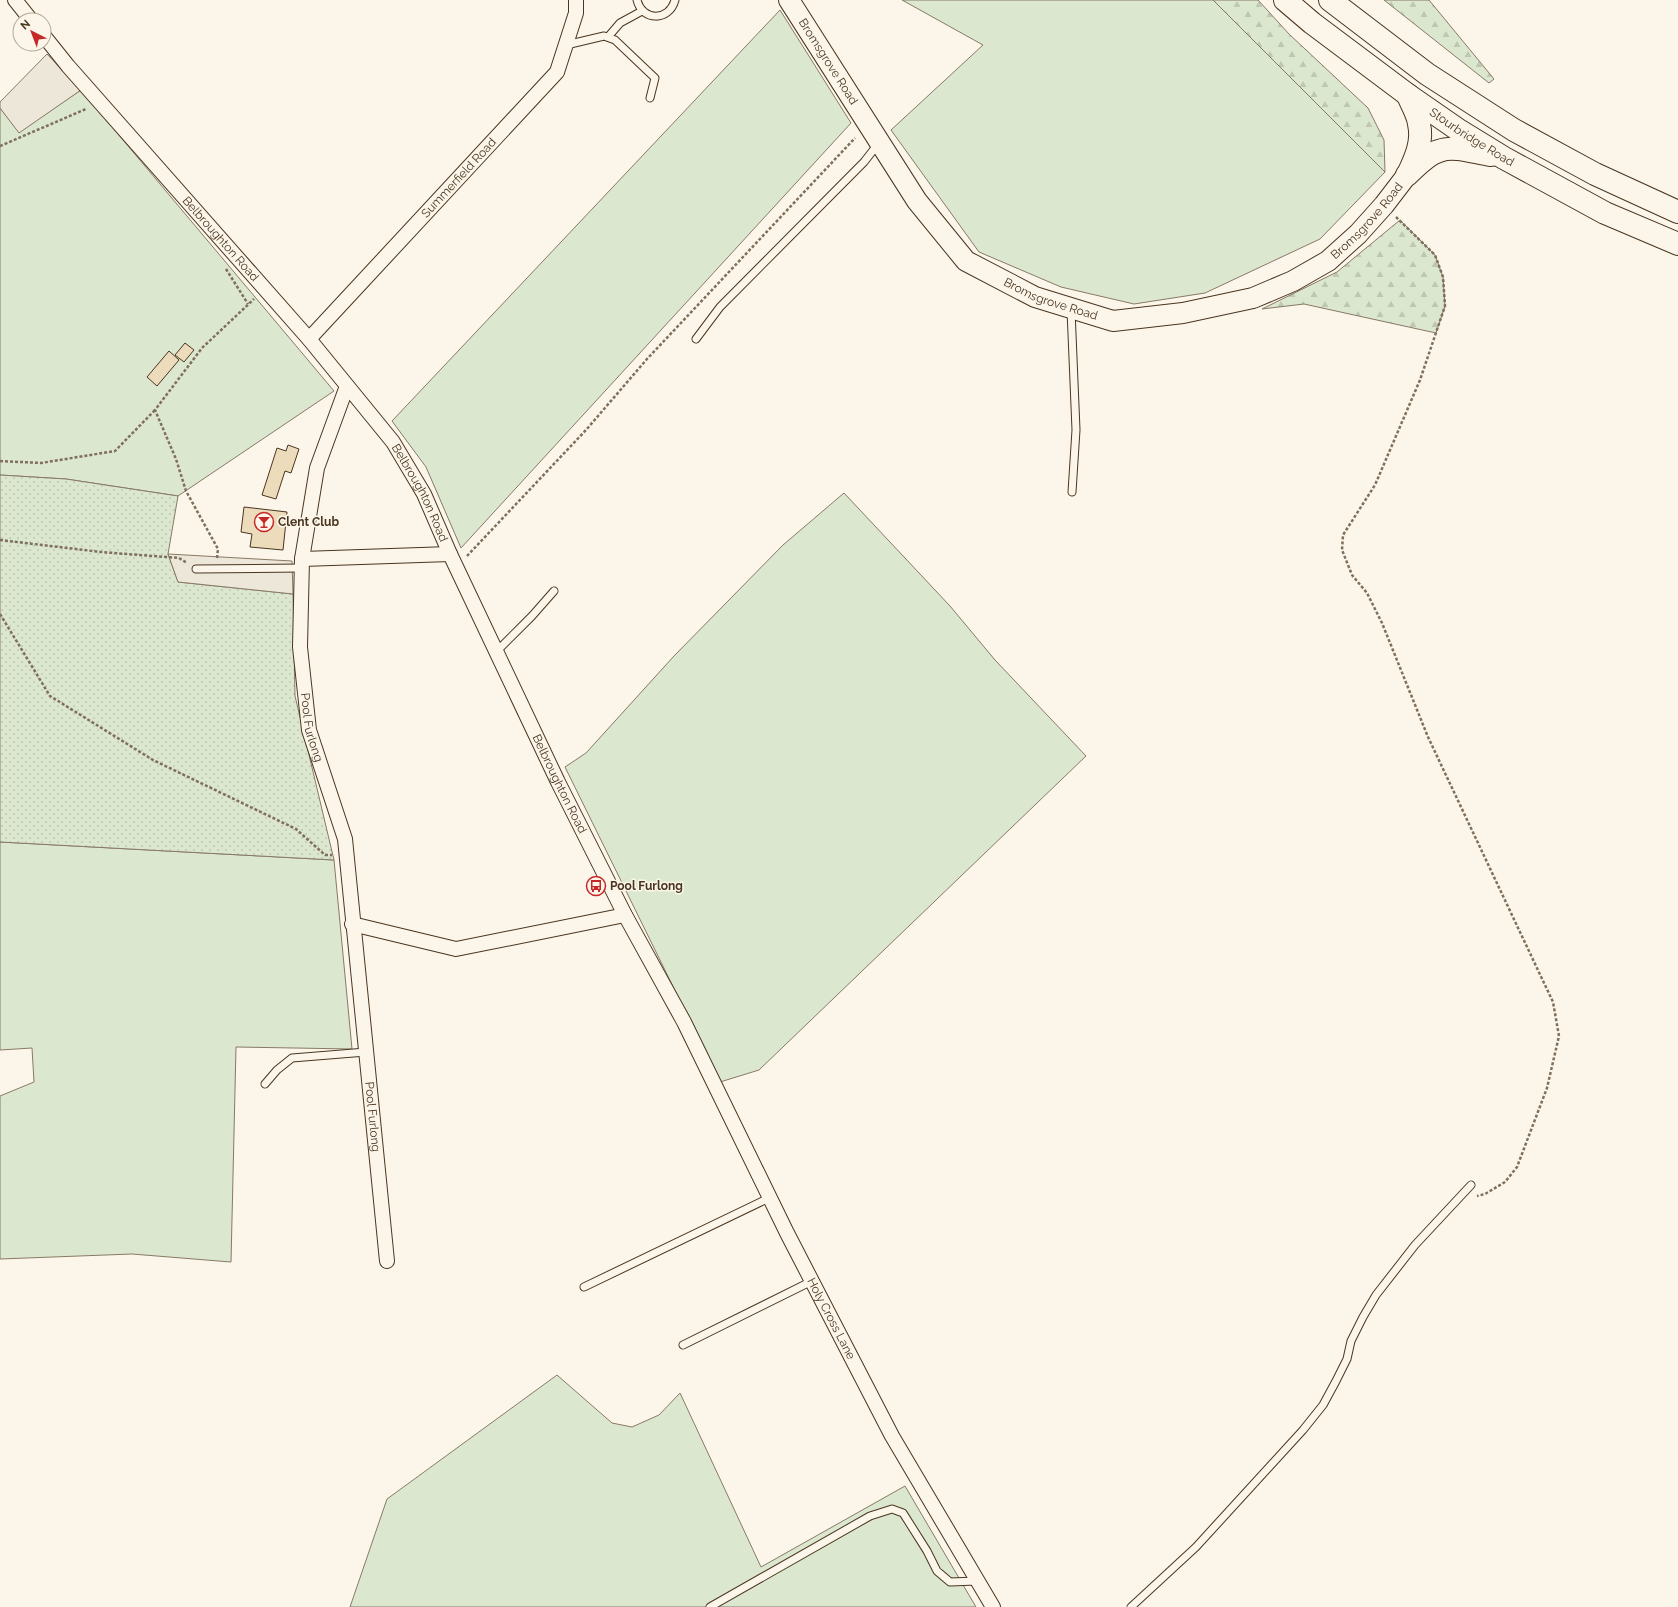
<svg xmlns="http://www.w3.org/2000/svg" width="1678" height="1607" font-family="Raleway,sans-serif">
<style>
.grass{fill:#dce7d0;stroke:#887966}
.forest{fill:url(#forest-firs);stroke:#887966}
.park{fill:url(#park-dots);stroke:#887966}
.parking{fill:#ede7d9;stroke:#887966}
.building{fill:#ecdcbc;stroke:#4a3520}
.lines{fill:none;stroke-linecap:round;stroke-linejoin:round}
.lane-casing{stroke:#4a3520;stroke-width:9}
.street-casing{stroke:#4a3520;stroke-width:16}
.secondary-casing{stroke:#4a3520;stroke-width:22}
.highway-casing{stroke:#4a3520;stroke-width:24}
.path{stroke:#7f6f5c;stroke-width:2.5;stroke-dasharray:3 2;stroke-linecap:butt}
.lane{stroke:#fbf6e9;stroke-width:7}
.street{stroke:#fbf6e9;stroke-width:14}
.secondary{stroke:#fbf6e9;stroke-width:20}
.highway{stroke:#fbf6e9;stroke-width:22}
.labels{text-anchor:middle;stroke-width:3;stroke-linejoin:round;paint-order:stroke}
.street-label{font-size:12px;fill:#4a3520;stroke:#fbf6e9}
.poi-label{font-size:12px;font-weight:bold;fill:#4a3520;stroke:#fbf6e9;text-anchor:start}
</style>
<defs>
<pattern id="forest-firs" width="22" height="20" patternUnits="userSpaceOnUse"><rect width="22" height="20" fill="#dce7d0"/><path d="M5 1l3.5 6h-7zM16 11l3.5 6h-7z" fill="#bec7b2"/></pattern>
<pattern id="park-dots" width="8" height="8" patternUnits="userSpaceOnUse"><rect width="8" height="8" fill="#dce7d0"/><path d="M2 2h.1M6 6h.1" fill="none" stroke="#bec7b2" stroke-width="1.8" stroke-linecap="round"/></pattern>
</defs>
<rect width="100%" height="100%" fill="#fbf6e9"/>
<path class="grass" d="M 902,0 L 1213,0 L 1385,172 L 1320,239 L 1205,293 L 1134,304 L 1061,287 L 979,252 L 891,130 L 983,45 Z
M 780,10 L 851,123 L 461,548 L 426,467 L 392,421 Z
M 81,90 L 334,391 L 178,496 L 66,479 L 0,475 L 0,108 L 19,132 Z
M 844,493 L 950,606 L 995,660 L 1086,756 L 759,1070 L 720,1082 L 565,767 L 586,753 L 674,656 L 783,545 Z
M 0,842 L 334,860 L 352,1049 L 236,1047 L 231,1262 L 132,1254 L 0,1259 L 0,1096 L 34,1082 L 32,1048 L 0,1050 Z
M 557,1375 L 612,1423 L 632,1427 L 659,1415 L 680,1393 L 761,1567 L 905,1486 L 976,1607 L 350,1607 L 387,1499 Z"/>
<path class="forest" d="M 1213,0 L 1258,0 L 1289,34 L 1368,108 L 1384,140 L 1385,172 Z
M 1384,0 L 1429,0 L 1494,79 L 1489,83 Z
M 1400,220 L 1435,255 L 1443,277 L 1445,306 L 1436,333 L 1304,304 L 1262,309 L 1337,272 Z"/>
<path class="park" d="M 0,475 L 66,479 L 178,496 L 168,554 L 178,582 L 293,594 L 295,696 L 334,860 L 0,842 Z"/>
<path class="parking" d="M 47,54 L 81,90 L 19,133 L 0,108 L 0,102 Z
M 168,554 L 292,561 L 293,594 L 178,582 Z"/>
<path class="building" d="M 185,343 L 194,350 L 184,362 L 175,355 Z
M 169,351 L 179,360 L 157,386 L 147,377 Z
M 288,445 L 299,449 L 291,473 L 285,471 L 276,499 L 262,495 L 277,448 L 286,451 Z
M 244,507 L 287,512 L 283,550 L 250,547 L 252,534 L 241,532 Z"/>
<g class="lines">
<defs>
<path id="lane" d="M 637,0 C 642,21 669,22 675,0
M 608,37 L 620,23 L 642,11
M 566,45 L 604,36 L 615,40 L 655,78 L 650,98
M 1071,310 L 1076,430 L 1072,492
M 696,339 L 720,307 L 864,162 L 878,144
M 196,569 L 302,568
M 497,651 L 532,616 L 554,591
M 265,1084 L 277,1070 L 292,1058 L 366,1052
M 584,1287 L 769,1198
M 683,1345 L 812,1281
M 710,1607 L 870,1516 L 892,1509 L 903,1513 L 927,1551 L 937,1571 L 950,1582 L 977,1581
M 1131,1607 L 1196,1547 L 1303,1430 L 1323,1405 L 1336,1381 L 1347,1359 L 1351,1341 L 1363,1317 L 1376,1295 L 1415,1245 L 1471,1185"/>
<g id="street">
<path d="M 15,0 L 31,20"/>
<path id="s1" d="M 44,36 L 68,66 L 309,339 L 393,442 L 424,494 L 450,554 L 558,782 L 625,915 L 684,1022 L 787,1233 L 892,1436 L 993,1607"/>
<path id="s2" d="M 309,339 L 557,72 L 576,13 L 576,0"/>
<path id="s3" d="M 347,386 L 317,468 L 302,559 L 300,647 L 309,730 L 345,839 L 387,1261"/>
<path d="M 302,559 L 450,554"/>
<path d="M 352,924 L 456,949 L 625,915"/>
</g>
<g id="secondary">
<path id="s4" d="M 789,0 L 917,201 L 966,261 L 1035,297 L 1113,321 L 1183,313 L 1253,298 L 1293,281 L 1328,261 L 1358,234 L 1384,205 L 1407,175"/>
</g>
<g id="highway">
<path id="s5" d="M 1285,0 L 1312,23 L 1408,95 L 1460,131 L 1504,158 L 1605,213 L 1678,244"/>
<path d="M 1330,0 L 1427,74 L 1514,130 L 1595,174 L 1678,212"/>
<path d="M 1408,95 C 1411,104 1418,114 1419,124 C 1423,141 1416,157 1409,172"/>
<path d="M 1407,175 C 1417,166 1427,154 1439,151 C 1455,145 1475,153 1491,155"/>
</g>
</defs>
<use href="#lane" class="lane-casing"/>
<use href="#street" class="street-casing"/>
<use href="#secondary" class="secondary-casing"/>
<use href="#highway" class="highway-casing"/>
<path class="path" d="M 0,146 L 86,109
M 1396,217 L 1435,255 L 1443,277 L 1445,306 L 1420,380 L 1375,485 L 1343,535 L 1342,550 L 1352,575 L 1367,593 L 1382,623 L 1428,737 L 1553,1002 L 1559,1036 L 1547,1088 L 1517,1167 L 1505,1182 L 1485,1194 L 1477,1196
M 226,269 L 248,304
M 0,461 L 41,463 L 115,451 L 155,410
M 0,540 L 101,552 L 179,558 L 187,563
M 467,556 L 586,430 L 647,359 L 855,138
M 217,558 L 218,549 L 186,491 L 176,459 L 155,410 L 202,348 L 254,299
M 0,614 L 50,696 L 153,760 L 296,829 L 325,855 L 332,855"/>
<use href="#lane" class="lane"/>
<use href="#street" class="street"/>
<use href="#secondary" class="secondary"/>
<use href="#highway" class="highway"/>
</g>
<defs>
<symbol id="bar-ring" viewBox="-11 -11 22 22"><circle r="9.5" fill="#fbf6e9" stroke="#c62828" stroke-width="1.5"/><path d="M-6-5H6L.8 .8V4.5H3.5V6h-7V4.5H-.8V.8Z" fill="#c62828"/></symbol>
<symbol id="bus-ring" viewBox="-11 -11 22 22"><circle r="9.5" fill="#fbf6e9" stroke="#c62828" stroke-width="1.5"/><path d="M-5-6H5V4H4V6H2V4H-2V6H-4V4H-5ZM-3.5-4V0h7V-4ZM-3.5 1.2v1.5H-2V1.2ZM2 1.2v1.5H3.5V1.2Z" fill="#c62828"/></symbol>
</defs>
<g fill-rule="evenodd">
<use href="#bar-ring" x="253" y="511" width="22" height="22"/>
<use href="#bus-ring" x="585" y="875" width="22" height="22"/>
</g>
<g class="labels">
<g class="street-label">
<text dy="4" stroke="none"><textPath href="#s4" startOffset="73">Bromsgrove Road</textPath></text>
<text dy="4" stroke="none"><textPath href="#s5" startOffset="232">Stourbridge Road</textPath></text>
<text dy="4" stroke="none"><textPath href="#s2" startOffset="220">Summerfield Road</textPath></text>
<text dy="4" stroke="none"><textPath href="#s4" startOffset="757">Bromsgrove Road</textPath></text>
<text dy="4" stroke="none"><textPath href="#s1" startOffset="269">Belbroughton Road</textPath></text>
<text dy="4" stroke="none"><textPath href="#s4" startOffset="409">Bromsgrove Road</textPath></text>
<text dy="4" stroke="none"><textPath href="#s1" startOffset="593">Belbroughton Road</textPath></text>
<text dy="4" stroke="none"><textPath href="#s3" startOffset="349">Pool Furlong</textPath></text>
<text dy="4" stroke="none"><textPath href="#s1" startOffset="916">Belbroughton Road</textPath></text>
<text dy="4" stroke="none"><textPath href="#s3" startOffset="745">Pool Furlong</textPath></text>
<text dy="4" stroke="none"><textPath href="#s1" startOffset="1516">Holy Cross Lane</textPath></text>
</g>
<g class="poi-label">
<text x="278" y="526">Clent Club</text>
<text x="610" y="890">Pool Furlong</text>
</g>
</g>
<g transform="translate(32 32) rotate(318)"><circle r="19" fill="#fbf6e9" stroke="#b4a999"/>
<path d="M0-3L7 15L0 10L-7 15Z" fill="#c62828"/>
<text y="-6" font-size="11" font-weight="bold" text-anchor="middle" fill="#4a3520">N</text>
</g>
</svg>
